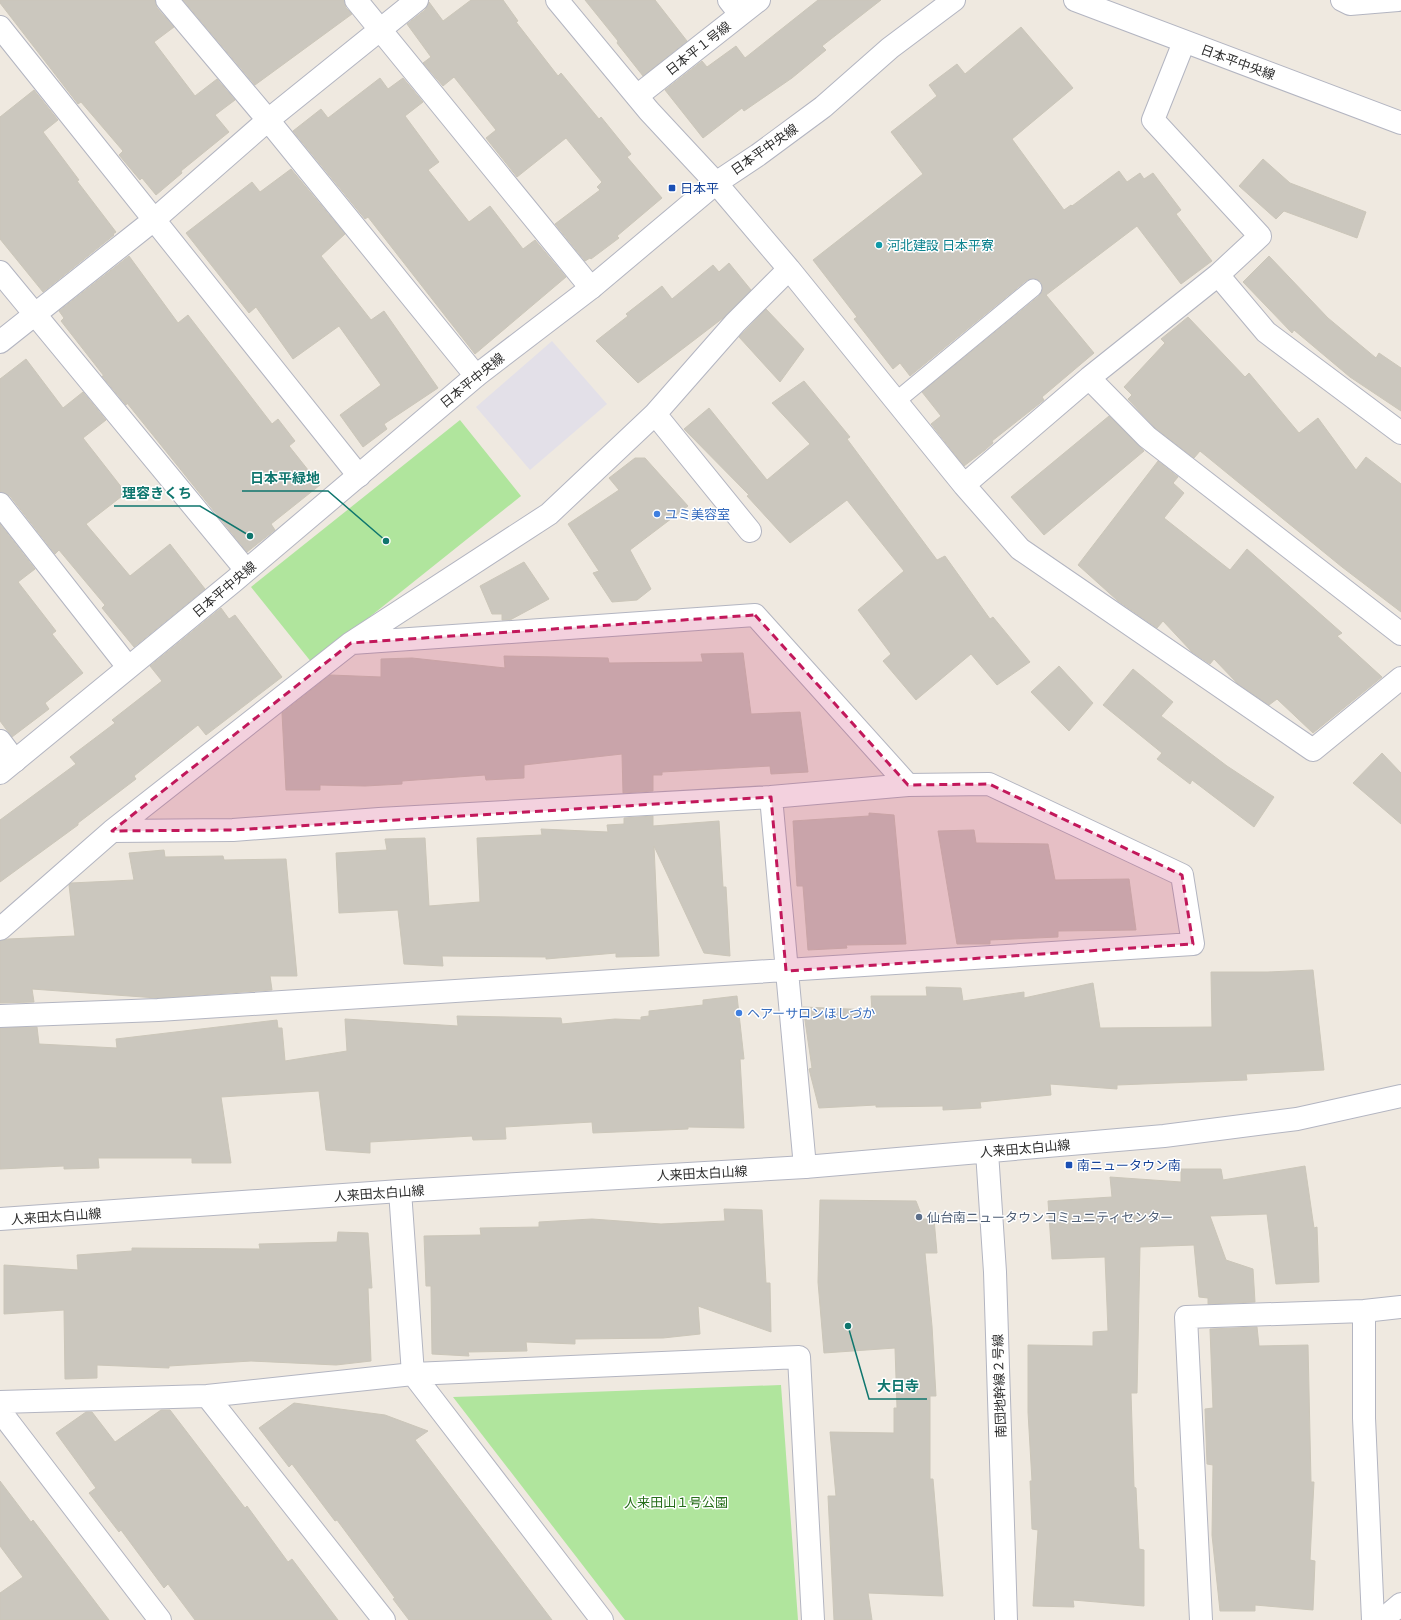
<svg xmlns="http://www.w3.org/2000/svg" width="1401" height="1620" font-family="'Archivo Narrow','Noto Sans JP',sans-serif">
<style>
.industrial{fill:#e3e0e8}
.green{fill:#b0e59d}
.building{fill:#cbc7be;stroke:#cbc6b9}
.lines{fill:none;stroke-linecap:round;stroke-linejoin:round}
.service-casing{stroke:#b3b5c1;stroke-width:19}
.minor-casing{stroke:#b3b5c1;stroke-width:24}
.tertiary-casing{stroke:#b3b5c1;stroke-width:24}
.service{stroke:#fff;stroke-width:17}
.minor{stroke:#fff;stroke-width:22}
.tertiary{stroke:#fff;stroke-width:22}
.marked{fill:#c2185b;fill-opacity:0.2;stroke:#c2185b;stroke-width:3;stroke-dasharray:8 5;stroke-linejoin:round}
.transit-dot{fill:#1a4fb4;stroke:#fff;stroke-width:1.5}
.culture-dot{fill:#0f9aa8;stroke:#fff;stroke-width:1.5}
.shop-dot{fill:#3f7fe0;stroke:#fff;stroke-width:1.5}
.service-dot{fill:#5c6f8a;stroke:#fff;stroke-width:1.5}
.labels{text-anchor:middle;stroke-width:3;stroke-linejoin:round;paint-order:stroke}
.street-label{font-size:13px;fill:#2d2d2d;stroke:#fff}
.transit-label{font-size:13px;fill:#164399;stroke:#fff;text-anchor:start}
.culture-label{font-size:13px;fill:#0d838f;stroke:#fff;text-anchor:start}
.shop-label{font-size:13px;fill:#366cbe;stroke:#fff;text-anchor:start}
.service-label{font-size:13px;fill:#4e5e75;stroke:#fff;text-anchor:start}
.park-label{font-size:13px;fill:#266e1a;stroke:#fff}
.leader{fill:none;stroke:#0f766e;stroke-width:1.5}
.callout-dot{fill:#0f766e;stroke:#fff;stroke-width:1.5}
.callout-label{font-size:14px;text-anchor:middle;font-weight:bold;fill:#0f766e;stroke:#fff;stroke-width:3;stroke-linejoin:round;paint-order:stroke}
</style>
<rect width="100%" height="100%" fill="#efe9e0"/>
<path class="industrial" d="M 552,341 L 607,404 L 530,470 L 476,407 Z"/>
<path class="green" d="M 460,420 L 521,496 L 312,663 L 251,587 Z
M 781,1385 L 798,1620 L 625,1620 L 453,1397 Z"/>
<path class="building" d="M 0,0 L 155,0 L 157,8 L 174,27 L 154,42 L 195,96 L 217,79 L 235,100 L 215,115 L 229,132 L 181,171 L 182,173 L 156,195 L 142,178 L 140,180 L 119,155 L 123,151 L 81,102 L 78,104 L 0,3 Z
M 183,0 L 344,0 L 346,8 L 352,14 L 255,85 Z
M 471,0 L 503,0 L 518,21 L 516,22 L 558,76 L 561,73 L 599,119 L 601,117 L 631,154 L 627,157 L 662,198 L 617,236 L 619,238 L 591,259 L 590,258 L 585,261 L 555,224 L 600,190 L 597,187 L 602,182 L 566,138 L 517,177 L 486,138 L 496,130 L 454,77 L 443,86 L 423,63 L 431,57 L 407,24 L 425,10 L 429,2 L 443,21 Z
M 585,0 L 655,0 L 687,41 L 643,76 L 617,43 L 618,41 Z
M 818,0 L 881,0 L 822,46 L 826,50 L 792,78 L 744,111 L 742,108 L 703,138 L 665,90 L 702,61 L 707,67 L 736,46 L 745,58 Z
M 1021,27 L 1073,88 L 1012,139 L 1064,210 L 1071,205 L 1072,206 L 1119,171 L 1127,182 L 1140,173 L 1144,179 L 1153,173 L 1181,210 L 1176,214 L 1212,261 L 1181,284 L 1137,226 L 1046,295 L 1094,353 L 1042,397 L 1044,400 L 992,441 L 993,443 L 985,450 L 964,466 L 931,424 L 941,416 L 922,392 L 1039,296 L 1042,291 L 1041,282 L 1036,279 L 1027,280 L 910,376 L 900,363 L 893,369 L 854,319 L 857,317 L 813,260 L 923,174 L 891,132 L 937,96 L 929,85 L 957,64 L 965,74 Z
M 380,78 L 388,89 L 403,78 L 423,102 L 405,116 L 439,162 L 428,170 L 469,222 L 490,206 L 523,249 L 535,240 L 566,277 L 475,354 L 368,217 L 365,219 L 293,131 L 321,109 L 328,118 Z
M 34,90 L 58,120 L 43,132 L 79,180 L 77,181 L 116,232 L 113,234 L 114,235 L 43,292 L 0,239 L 0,117 Z
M 1263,159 L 1290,183 L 1366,212 L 1357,238 L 1284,211 L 1276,219 L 1239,186 Z
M 291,169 L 345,234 L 321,256 L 371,320 L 384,311 L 438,388 L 384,424 L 387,429 L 363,447 L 340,415 L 381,385 L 339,326 L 293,359 L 256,307 L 249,313 L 186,233 L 252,182 L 260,192 Z
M 129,256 L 178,323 L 188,315 L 272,424 L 278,419 L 295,441 L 289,446 L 320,485 L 271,524 L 275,530 L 247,552 L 127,403 L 126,405 L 102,376 L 104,376 L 61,321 L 64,318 L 59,311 Z
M 1269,256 L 1328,318 L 1376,358 L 1379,353 L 1401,368 L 1401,411 L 1350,377 L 1294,330 L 1292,333 L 1243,282 Z
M 729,263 L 751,290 L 723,318 L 638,383 L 596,341 L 628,316 L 626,314 L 662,286 L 672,299 L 713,265 L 719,272 Z
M 766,309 L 804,349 L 780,382 L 739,337 Z
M 1188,317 L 1245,377 L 1249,373 L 1299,433 L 1318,418 L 1356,470 L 1366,457 L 1401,484 L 1401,612 L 1342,567 L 1200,451 L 1194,458 L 1155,428 L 1128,399 L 1132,395 L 1124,387 L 1165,343 L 1161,339 Z
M 26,359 L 63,408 L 83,392 L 106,420 L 83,438 L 126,493 L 86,524 L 130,576 L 170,544 L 205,589 L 134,647 L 102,608 L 105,605 L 59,550 L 55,554 L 10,496 L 0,492 L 0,379 Z
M 804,381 L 850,437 L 847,439 L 937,560 L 945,556 L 990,619 L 993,617 L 1030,662 L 997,685 L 971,654 L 916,700 L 883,661 L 891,654 L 858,610 L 904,571 L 847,500 L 790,543 L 747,496 L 749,495 L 684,429 L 709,408 L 767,480 L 810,444 L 772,403 Z
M 1109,416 L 1144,451 L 1044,535 L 1011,497 Z
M 635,458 L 645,458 L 688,506 L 630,550 L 651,589 L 637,600 L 612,602 L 593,573 L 599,571 L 568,524 L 619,490 L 609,478 Z
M 1158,461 L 1178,477 L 1173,483 L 1184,493 L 1164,518 L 1230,570 L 1247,549 L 1342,633 L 1337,636 L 1382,677 L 1313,733 L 1277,699 L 1269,705 L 1238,684 L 1214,659 L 1210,664 L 1192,652 L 1163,621 L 1157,628 L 1118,601 L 1078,565 Z
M 0,524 L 35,569 L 18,582 L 56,631 L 52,634 L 83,673 L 45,703 L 49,709 L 12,737 L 0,721 Z
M 524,562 L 549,599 L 510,620 L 502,620 L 502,614 L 492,614 L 480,586 Z
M 221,608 L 229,619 L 235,615 L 282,677 L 206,735 L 198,725 L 134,776 L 136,779 L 78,823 L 78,825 L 0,882 L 0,820 L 76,764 L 70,757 L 115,723 L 112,720 L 162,681 L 150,666 Z
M 743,653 L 751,714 L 800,712 L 808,772 L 771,774 L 770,766 L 662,772 L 662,775 L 653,775 L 653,791 L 623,793 L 622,754 L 524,765 L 524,778 L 486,780 L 485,775 L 402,781 L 402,784 L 365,786 L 320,785 L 320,790 L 286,790 L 282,713 L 330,675 L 381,677 L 381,659 L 412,658 L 505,668 L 504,656 L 608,658 L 609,663 L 703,662 L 701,654 Z
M 1059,666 L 1093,703 L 1069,731 L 1031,692 Z
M 1133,669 L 1173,702 L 1161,716 L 1227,766 L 1274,797 L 1254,827 L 1192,780 L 1190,784 L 1157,759 L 1162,753 L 1103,705 Z
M 1382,753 L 1401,773 L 1401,824 L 1353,783 Z
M 869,813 L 894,815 L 906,944 L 846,945 L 847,948 L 808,950 L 803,886 L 797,886 L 793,821 L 869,816 Z
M 653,816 L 653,826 L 719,821 L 723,887 L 726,887 L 730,956 L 704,953 L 654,846 L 659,956 L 616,957 L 616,953 L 546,959 L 546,957 L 442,956 L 443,966 L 404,964 L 398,910 L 339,913 L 336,853 L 387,850 L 385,839 L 425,838 L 429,906 L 480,902 L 477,838 L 542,835 L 541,829 L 608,832 L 607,825 L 624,824 L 624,818 Z
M 974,830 L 976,843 L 1048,844 L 1055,880 L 1129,879 L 1136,930 L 1058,931 L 1058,937 L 990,940 L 990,944 L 957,944 L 938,831 Z
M 164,850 L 165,857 L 223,856 L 224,860 L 286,859 L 297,976 L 270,976 L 272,990 L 157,998 L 32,989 L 34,1002 L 0,1003 L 0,941 L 8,939 L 75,936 L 69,885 L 71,883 L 134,880 L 129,853 Z
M 1313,970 L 1324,1070 L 1246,1074 L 1247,1080 L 1117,1085 L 1117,1089 L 1050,1084 L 1051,1095 L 980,1102 L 981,1108 L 943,1110 L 943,1106 L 876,1107 L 876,1105 L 819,1108 L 809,1069 L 812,1068 L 803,1007 L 872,1010 L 871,996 L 927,996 L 926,987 L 961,988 L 963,1001 L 1024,992 L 1024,998 L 1093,983 L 1100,1028 L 1212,1027 L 1211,972 L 1268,972 Z
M 737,996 L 744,1059 L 740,1059 L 744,1128 L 688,1127 L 688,1129 L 593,1133 L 592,1122 L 505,1127 L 506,1139 L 473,1140 L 472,1136 L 370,1142 L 370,1153 L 326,1150 L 319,1091 L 221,1097 L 231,1163 L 192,1163 L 192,1158 L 98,1158 L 99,1168 L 64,1169 L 64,1166 L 0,1169 L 0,1028 L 37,1027 L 39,1044 L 117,1048 L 116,1039 L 277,1020 L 278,1028 L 282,1028 L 285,1061 L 347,1051 L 345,1019 L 458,1026 L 457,1016 L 561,1018 L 562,1024 L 615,1019 L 641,1020 L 641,1017 L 649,1016 L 649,1011 L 703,1005 L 703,1000 Z
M 1305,1166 L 1314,1228 L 1317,1227 L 1319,1282 L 1276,1284 L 1267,1214 L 1210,1216 L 1226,1260 L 1253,1269 L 1255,1302 L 1208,1304 L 1208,1298 L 1199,1297 L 1194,1245 L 1140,1247 L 1137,1393 L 1131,1393 L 1134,1487 L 1136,1488 L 1139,1549 L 1144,1550 L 1144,1606 L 1073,1600 L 1074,1607 L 1033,1606 L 1038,1530 L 1032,1529 L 1030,1481 L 1032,1481 L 1028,1412 L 1028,1345 L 1093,1346 L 1093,1332 L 1108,1331 L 1105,1257 L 1052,1259 L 1048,1201 L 1112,1197 L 1110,1177 L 1181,1182 L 1181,1169 L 1221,1169 L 1223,1180 Z
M 820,1200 L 916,1201 L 923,1219 L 934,1219 L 937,1253 L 925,1253 L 932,1326 L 936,1396 L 930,1396 L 930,1479 L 933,1479 L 943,1596 L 868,1593 L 872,1620 L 834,1620 L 828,1496 L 836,1496 L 830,1432 L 894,1433 L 894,1408 L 897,1408 L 895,1348 L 824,1353 L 818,1282 Z
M 724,1209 L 762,1210 L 766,1283 L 770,1283 L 771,1332 L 698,1306 L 700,1334 L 663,1338 L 575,1339 L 575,1344 L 526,1342 L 527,1351 L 468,1352 L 469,1356 L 432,1354 L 431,1286 L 426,1286 L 424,1236 L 481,1235 L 480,1228 L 539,1227 L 539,1222 L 592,1219 L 661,1224 L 725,1221 Z
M 338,1232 L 368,1233 L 372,1288 L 368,1288 L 371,1361 L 336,1365 L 251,1361 L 169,1366 L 169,1368 L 97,1365 L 97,1378 L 65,1379 L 64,1310 L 4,1314 L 4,1265 L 78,1270 L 77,1255 L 132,1251 L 132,1248 L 260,1249 L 259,1244 L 337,1242 Z
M 1257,1327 L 1259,1346 L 1308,1345 L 1311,1482 L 1314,1482 L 1310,1560 L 1315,1561 L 1313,1610 L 1255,1605 L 1255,1611 L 1220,1611 L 1212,1535 L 1213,1465 L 1207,1464 L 1205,1409 L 1213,1408 L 1210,1329 Z
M 294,1403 L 385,1415 L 428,1431 L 415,1440 L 552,1620 L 409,1620 L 393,1599 L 395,1598 L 337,1520 L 335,1521 L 292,1464 L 289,1467 L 259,1428 Z
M 161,1410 L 170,1410 L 245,1508 L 247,1506 L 288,1562 L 292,1559 L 338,1620 L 195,1620 L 168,1584 L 164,1588 L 121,1530 L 119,1532 L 89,1493 L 96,1488 L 56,1433 L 86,1412 L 92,1412 L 115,1442 Z
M 0,1481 L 31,1522 L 33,1520 L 109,1620 L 0,1620 L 0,1593 L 23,1577 L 0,1546 Z"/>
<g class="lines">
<defs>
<path id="service" d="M 895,402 L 1033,288"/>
<path id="minor" d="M 167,0 L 268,120 L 476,376
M 356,0 L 591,288
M 729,0 L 740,14
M 1342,0 L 1350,4 L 1398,0
M 0,27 L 359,476
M 1184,42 L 1153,120 L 1260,236 L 1218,275 L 1266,332 L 1401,433
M 637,96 L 759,0
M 716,183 L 789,269 L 964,485 L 1020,549 L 1313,750 L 1401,678
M 0,272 L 246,570
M 0,342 L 155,219 L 268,120 L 417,0
M 1089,378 L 1147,437 L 1401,634
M 655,414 L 750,531
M 964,485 L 1089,378 L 1218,275
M 0,504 L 128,667
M 352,643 L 755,615 L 908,785
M 0,741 L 15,761
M 771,797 L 805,1167
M 0,929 L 112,831 L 351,643 L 549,514 L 655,414 L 735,323 L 789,269
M 0,1016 L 158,1010 L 1193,944 L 1182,875 L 989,784 L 908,785 L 771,797 L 379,819 L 233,830 L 112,831
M 400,1191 L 413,1374 L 602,1620
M 1364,1311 L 1364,1418 L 1373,1620
M 207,1396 L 384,1620
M 0,1402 L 207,1396 L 413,1374 L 799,1357 L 813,1620
M 0,1411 L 160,1620
M 1201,1620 L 1186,1317 L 1364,1311 L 1401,1307
M 1382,1620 L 1401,1604"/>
<path id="tertiary" d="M 557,0 L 649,111 L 716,183
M 1075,0 L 1401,123
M 0,773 L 234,581 L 476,376 L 591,288 L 716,183 L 758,155 L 823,107 L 890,48 L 954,0
M 987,1152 L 995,1272 L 1006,1620
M 0,1219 L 400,1191 L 805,1167 L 1164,1136 L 1297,1119 L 1401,1096"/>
</defs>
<use href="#service" class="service-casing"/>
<use href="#minor" class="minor-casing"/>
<use href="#tertiary" class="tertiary-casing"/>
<use href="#service" class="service"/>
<use href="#minor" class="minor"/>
<use href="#tertiary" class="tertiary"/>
</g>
<path class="marked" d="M 755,615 L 908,785 L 989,784 L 1182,875 L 1193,944 L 786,971 L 771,797 L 233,830 L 112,831 L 351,643 Z"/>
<g class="transit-dot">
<rect x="668" y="184" width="8" height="8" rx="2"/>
<rect x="1065" y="1161" width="8" height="8" rx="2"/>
</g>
<circle class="culture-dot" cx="879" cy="245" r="4"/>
<g class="shop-dot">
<circle cx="657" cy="514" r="4"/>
<circle cx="739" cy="1013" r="4"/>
</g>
<circle class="service-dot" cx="919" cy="1217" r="4"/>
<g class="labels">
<g class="street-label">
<text transform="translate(698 48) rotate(-38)" y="5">日本平１号線</text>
<text transform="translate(1238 62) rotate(20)" y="5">日本平中央線</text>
<text transform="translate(764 149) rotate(-35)" y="5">日本平中央線</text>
<text transform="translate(472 380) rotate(-39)" y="5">日本平中央線</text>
<text transform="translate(224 589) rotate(-40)" y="5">日本平中央線</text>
<text transform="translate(1025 1148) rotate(-5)" y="5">人来田太白山線</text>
<text transform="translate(702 1173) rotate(-3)" y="5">人来田太白山線</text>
<text transform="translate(379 1193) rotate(-4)" y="5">人来田太白山線</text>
<text transform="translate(56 1216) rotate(-4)" y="5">人来田太白山線</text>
<text transform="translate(999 1386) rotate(-92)" y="5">南団地幹線２号線</text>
</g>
<g class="transit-label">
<text x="680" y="193">日本平</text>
<text x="1077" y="1170">南ニュータウン南</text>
</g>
<g class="culture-label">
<text x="887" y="250">河北建設 日本平寮</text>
</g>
<g class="shop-label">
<text x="665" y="519">ユミ美容室</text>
<text x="747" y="1018">ヘアーサロンほしづか</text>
</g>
<g class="service-label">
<text x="927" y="1222">仙台南ニュータウンコミュニティセンター</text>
</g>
<g class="park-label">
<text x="676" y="1507">人来田山１号公園</text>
</g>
</g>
<path class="leader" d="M386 541L328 491H242M250 536L200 506H114M848 1326L869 1399H927"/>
<g class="callout-dot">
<circle cx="386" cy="541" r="4"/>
<circle cx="250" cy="536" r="4"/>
<circle cx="848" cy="1326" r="4"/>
</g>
<g class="callout-label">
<text x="285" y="483">日本平緑地</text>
<text x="157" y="498">理容きくち</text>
<text x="898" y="1391">大日寺</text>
</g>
</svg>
